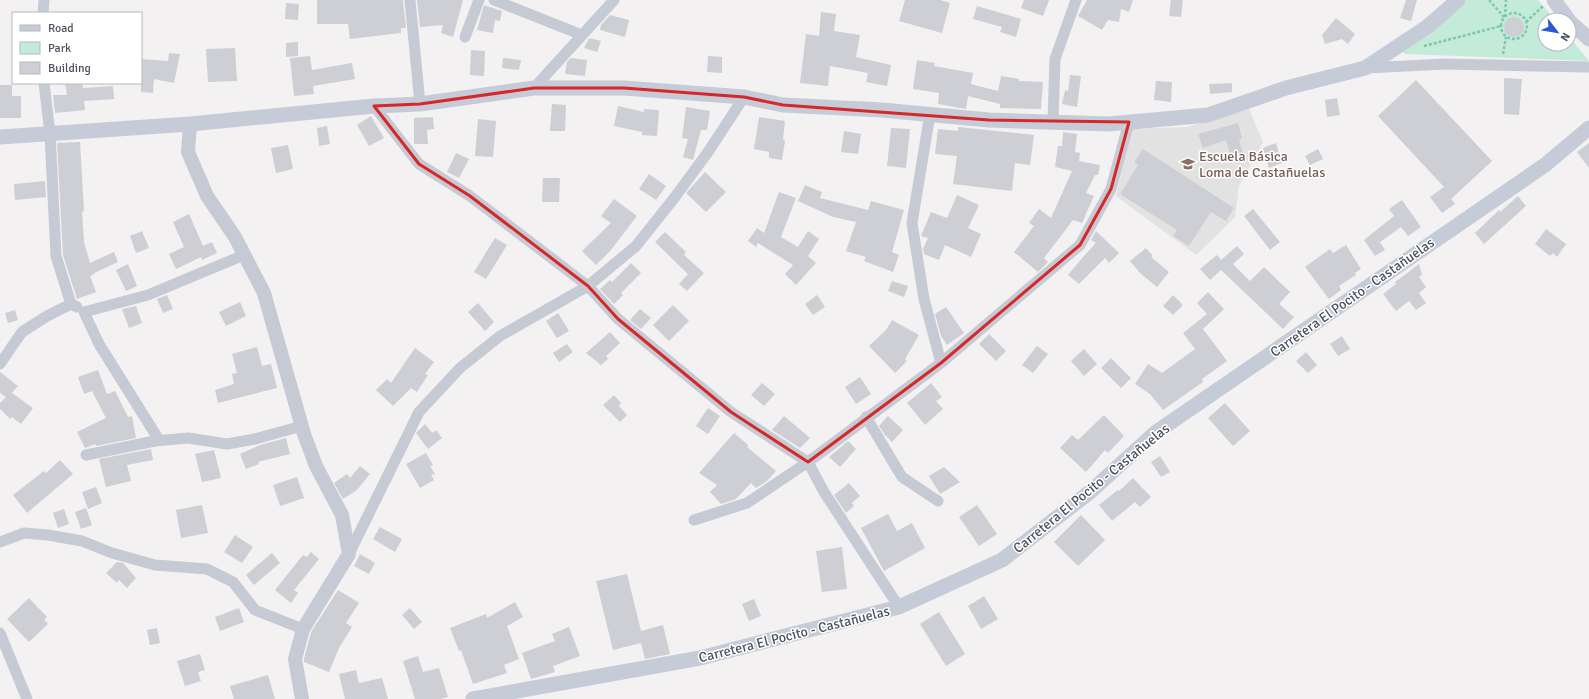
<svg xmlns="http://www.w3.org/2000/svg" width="1589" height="699" font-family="Signika,sans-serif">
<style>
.education{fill:#e3e2e2}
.green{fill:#c4ebd9}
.building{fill:#cecfd4}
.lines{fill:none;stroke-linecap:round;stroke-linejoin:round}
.path{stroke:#7fc6ae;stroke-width:2.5;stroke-dasharray:3 2;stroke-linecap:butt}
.minor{stroke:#c5cad4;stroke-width:11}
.tertiary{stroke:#c5cad4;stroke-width:14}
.secondary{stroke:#c5cbd7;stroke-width:15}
.marked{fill:none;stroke:#d62828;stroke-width:3;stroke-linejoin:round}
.labels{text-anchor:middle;stroke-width:3;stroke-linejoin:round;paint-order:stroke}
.education-label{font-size:14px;fill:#785e54;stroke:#fff;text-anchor:start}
.street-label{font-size:14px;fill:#4a515c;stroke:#fff}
</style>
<rect width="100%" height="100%" fill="#f3f1f1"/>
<path class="education" d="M 1249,109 L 1263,142 L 1239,186 L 1235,217 L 1196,255 L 1116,196 L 1132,129 L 1187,127 Z"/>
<path class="green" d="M 1467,0 L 1538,0 L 1555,20 L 1545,20 L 1545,44 L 1569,44 L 1569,36 L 1589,61 L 1405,54 L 1402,52 Z"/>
<path class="building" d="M 317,0 L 403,0 L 406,28 L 401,28 L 401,33 L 350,39 L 348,24 L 317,24 Z
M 417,0 L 463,0 L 453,37 L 441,33 L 443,25 L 420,27 Z
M 905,0 L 940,0 L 950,3 L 942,33 L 899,21 Z
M 1024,0 L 1049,0 L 1043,16 L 1021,8 Z
M 1087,0 L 1133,0 L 1129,12 L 1121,9 L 1119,22 L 1108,20 L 1102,30 L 1078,16 Z
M 1171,0 L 1183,0 L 1181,17 L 1169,16 Z
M 1406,0 L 1417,0 L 1411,21 L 1400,18 Z
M 286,3 L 299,4 L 298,20 L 285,19 Z
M 484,5 L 502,11 L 500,21 L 495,20 L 493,33 L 477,30 Z
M 977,6 L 1021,19 L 1016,37 L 1000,32 L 1002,27 L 973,19 Z
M 821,12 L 836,14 L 834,31 L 860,35 L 856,57 L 891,65 L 887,86 L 866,82 L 868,73 L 830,66 L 828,86 L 800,83 L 806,34 L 819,36 Z
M 610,15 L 629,20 L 625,37 L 600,30 L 601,25 Z
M1504 27a10 10 0 1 1 20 0a10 10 0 1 1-20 0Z
M 1336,18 L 1355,34 L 1348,44 L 1342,39 L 1325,44 L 1322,35 Z
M 589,38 L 601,41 L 597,52 L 584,48 Z
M 298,42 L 298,56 L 286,57 L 286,43 Z
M 235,48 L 237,81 L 208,82 L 206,49 Z
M 471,50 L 485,51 L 484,76 L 470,75 Z
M 169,53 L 180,54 L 174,83 L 154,79 L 153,93 L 141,92 L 141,59 L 168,61 Z
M 310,56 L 312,70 L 352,63 L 355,79 L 313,86 L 314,94 L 294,96 L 290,58 Z
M 708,56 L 722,57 L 722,73 L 707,72 Z
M 503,58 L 521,60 L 519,70 L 502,68 Z
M 571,58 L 587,60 L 585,76 L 565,74 L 567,62 Z
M 917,60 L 935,63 L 934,66 L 973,73 L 971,84 L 998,91 L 1001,76 L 1019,79 L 1019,81 L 1043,82 L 1041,109 L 1000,108 L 1000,104 L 968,96 L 966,109 L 938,104 L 939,93 L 913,89 Z
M 1070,75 L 1081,76 L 1077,107 L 1062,104 L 1065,90 L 1068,91 Z
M 1504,78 L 1522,79 L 1519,115 L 1504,114 Z
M 1416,80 L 1492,161 L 1451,199 L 1455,204 L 1442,213 L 1430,197 L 1444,187 L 1378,116 Z
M 1156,81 L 1172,82 L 1171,102 L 1154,100 Z
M 65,83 L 82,83 L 83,88 L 113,86 L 114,99 L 84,101 L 85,110 L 55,113 L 53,95 L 67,95 Z
M 1232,83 L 1232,92 L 1210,94 L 1209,84 Z
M 0,85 L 12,85 L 12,96 L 21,96 L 21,118 L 0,118 Z
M 1337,98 L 1340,115 L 1327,117 L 1325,100 Z
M 552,104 L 566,105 L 565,131 L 550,131 Z
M 618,106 L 644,112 L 644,109 L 659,110 L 657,136 L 642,135 L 642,132 L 614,126 Z
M 686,107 L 710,111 L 707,130 L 701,130 L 693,160 L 683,157 L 688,139 L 682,138 Z
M 371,116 L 384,138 L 369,146 L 357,125 Z
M 433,117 L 434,129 L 427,130 L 428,144 L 414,144 L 414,118 Z
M 759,117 L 785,121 L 783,140 L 785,141 L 782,160 L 769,158 L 769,152 L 754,149 Z
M 478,119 L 496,121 L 493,157 L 475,156 Z
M 1238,123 L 1242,138 L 1239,140 L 1243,154 L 1231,158 L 1226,140 L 1203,148 L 1198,134 Z
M 327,126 L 330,144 L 319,146 L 317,128 Z
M 958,127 L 1034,135 L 1030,165 L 1015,163 L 1012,191 L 953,184 L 957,156 L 935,154 L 938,129 L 958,131 Z
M 891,128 L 910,129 L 906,168 L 887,166 Z
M 844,131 L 861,134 L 858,154 L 841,152 Z
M 1063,132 L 1077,134 L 1075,152 L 1080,153 L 1079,161 L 1100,165 L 1098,175 L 1095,175 L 1086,193 L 1094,196 L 1082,223 L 1073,220 L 1044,258 L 1048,262 L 1038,272 L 1014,252 L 1034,226 L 1029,223 L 1039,209 L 1051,218 L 1072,171 L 1055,167 L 1058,146 L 1062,146 Z
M 80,142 L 84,211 L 82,212 L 84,242 L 90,263 L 114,252 L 118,262 L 94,273 L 94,274 L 90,276 L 96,292 L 77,299 L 63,255 L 57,143 Z
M 1276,143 L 1282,163 L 1269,168 L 1263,148 Z
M 1589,143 L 1589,168 L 1577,152 Z
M 288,145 L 293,169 L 276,173 L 271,148 Z
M 1143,149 L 1234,208 L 1226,221 L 1211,212 L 1189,246 L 1173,236 L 1177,230 L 1120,194 L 1138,165 L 1134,162 Z
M 1318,149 L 1323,159 L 1310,165 L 1305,156 Z
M 456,153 L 469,159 L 459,178 L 447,172 Z
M 705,172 L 726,192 L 706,212 L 686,193 Z
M 649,174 L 666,186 L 656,200 L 639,189 Z
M 543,178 L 560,178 L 559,202 L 542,202 Z
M 45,181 L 46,197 L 15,200 L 14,184 Z
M 805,185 L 822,192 L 820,198 L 868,210 L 871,201 L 904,210 L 892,252 L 899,255 L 893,272 L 864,261 L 866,257 L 846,251 L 856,222 L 833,217 L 798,201 Z
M 779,192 L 796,198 L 781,237 L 798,247 L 808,231 L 819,239 L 808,256 L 816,263 L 796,285 L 785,274 L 793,265 L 758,243 L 756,247 L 748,241 L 757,228 L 764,233 Z
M 957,195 L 979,205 L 968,228 L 981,234 L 971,257 L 945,245 L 939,260 L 924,254 L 923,249 L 928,238 L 921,236 L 931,212 L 947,218 Z
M 1518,196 L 1526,206 L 1484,244 L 1475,233 L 1499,210 L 1500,212 Z
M 614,199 L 637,216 L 611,250 L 596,265 L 582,251 L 611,223 L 601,216 Z
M 1402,200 L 1421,227 L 1408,236 L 1401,227 L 1380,242 L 1385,250 L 1375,256 L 1364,240 L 1394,216 L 1389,209 Z
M 1253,209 L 1280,242 L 1270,250 L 1244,216 Z
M 189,214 L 203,246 L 212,242 L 217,253 L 202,260 L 201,257 L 176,269 L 169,254 L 184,247 L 173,222 Z
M 1546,229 L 1566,244 L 1557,257 L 1553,253 L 1550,256 L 1535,244 Z
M 142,231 L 149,248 L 136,253 L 130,236 Z
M 1096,231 L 1119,253 L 1109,263 L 1105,258 L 1079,284 L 1068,275 L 1083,257 L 1096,243 L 1091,240 Z
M 665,232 L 686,252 L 684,255 L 704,273 L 687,291 L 679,284 L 688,274 L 655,242 Z
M 495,238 L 507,245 L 486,279 L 474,272 Z
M 1346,245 L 1361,269 L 1355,273 L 1356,275 L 1339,286 L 1341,290 L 1329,299 L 1305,267 L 1330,249 L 1333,253 Z
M 1237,246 L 1244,254 L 1233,264 L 1250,281 L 1264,267 L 1290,292 L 1279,304 L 1294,317 L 1283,329 L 1221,270 L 1210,280 L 1200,269 L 1217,255 L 1221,260 Z
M 1146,248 L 1153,256 L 1151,257 L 1169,272 L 1157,287 L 1140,273 L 1130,261 Z
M 631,263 L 641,273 L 621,293 L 623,295 L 614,304 L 600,289 L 610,280 L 612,282 Z
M 128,264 L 137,286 L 126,291 L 116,270 Z
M 1419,264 L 1422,275 L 1419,277 L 1426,287 L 1419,293 L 1426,303 L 1416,310 L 1409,301 L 1396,311 L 1383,294 L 1396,284 L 1395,282 Z
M 892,281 L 908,286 L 904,297 L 888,291 Z
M 1208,292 L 1224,309 L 1203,329 L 1227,361 L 1202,379 L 1203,382 L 1163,410 L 1150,394 L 1135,384 L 1148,364 L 1162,373 L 1195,349 L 1183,333 L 1207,314 L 1197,303 Z
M 167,295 L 173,309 L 163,313 L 157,299 Z
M 817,295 L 825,307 L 813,315 L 805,304 Z
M 1173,295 L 1183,305 L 1173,315 L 1163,306 Z
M 240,302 L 246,316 L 226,326 L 219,312 Z
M 478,303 L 494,322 L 485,331 L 468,312 Z
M 673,305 L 689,321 L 669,341 L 653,325 Z
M 136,306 L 142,323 L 129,328 L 122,309 Z
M 946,307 L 964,333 L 947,345 L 941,336 L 935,314 Z
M 640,309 L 651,318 L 641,329 L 630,320 Z
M 15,310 L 18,320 L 8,323 L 5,313 Z
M 558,313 L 569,331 L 557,338 L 546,321 Z
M 892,320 L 919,335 L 905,359 L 907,361 L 895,373 L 869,346 L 886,330 Z
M 610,332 L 620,343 L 606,356 L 608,359 L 601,365 L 586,353 Z
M 989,334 L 1006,351 L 996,361 L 979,344 Z
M 1342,336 L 1350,349 L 1338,356 L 1330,344 Z
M 567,344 L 573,352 L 559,362 L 553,353 Z
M 1037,346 L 1048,354 L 1033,373 L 1022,365 Z
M 257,347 L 262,366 L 271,364 L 277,388 L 218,403 L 215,390 L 234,384 L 232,374 L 237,373 L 232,354 Z
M 415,348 L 434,362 L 425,374 L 428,375 L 417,392 L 411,388 L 393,406 L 376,390 L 387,379 L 391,383 Z
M 1084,349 L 1097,364 L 1084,376 L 1071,361 Z
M 1306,352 L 1317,365 L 1308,373 L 1296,361 Z
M 1111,358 L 1131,378 L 1121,388 L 1101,368 Z
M 98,370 L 107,394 L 115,391 L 128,417 L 132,416 L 136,438 L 96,446 L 95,444 L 85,448 L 77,432 L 106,418 L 92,391 L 84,394 L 78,377 Z
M 0,372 L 18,386 L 12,393 L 33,408 L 21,424 L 12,417 L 10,419 L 0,409 L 0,403 L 6,397 L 0,393 Z
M 860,377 L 871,394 L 856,404 L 845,387 Z
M 762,383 L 775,394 L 764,406 L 751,395 Z
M 931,383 L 942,397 L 936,401 L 943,409 L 925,425 L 907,403 Z
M 614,395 L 621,403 L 619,406 L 627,415 L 620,422 L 603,405 Z
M 1225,403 L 1250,431 L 1233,446 L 1208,418 Z
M 708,408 L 720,416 L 708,434 L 696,426 Z
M 1104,415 L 1124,436 L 1108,453 L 1105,450 L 1086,472 L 1060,448 L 1072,435 L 1078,440 Z
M 784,416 L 810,438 L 800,448 L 772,430 Z
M 888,416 L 903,430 L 892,442 L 885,435 L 879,426 Z
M 425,424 L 432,433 L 436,430 L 442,438 L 428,449 L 416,433 Z
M 734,433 L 748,445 L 747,447 L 776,471 L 767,481 L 756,488 L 751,483 L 736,499 L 721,504 L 710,492 L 717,485 L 699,473 Z
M 286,438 L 290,454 L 258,462 L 259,464 L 246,469 L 240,454 L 260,445 Z
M 848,441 L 856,449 L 840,467 L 829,457 Z
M 151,449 L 153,460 L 127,465 L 131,481 L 106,487 L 99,459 Z
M 214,450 L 221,478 L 202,482 L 195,454 Z
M 426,453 L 433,465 L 430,466 L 435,474 L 431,475 L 434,480 L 420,488 L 406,464 Z
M 1160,456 L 1170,472 L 1161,477 L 1151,462 Z
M 60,460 L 73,474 L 27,513 L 13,495 L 44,471 L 46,473 Z
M 360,466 L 370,474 L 357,490 L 343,499 L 334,483 L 347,474 L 350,478 Z
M 944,467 L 960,482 L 940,494 L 929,476 Z
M 297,477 L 304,498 L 280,506 L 273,485 Z
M 1133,478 L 1151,497 L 1140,507 L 1135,502 L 1112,521 L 1099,505 L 1118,490 L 1119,491 Z
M 849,483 L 860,496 L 852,503 L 854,506 L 846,513 L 834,495 Z
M 96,487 L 102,503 L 88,509 L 82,492 Z
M 202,505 L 208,533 L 181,538 L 176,510 Z
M 977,505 L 997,534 L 979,546 L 959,517 Z
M 86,508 L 92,525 L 81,529 L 75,512 Z
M 64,509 L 69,524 L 58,528 L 53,513 Z
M 888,514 L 897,531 L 912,523 L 925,548 L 884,571 L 861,528 Z
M 1081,515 L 1105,540 L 1078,566 L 1054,542 Z
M 380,527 L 402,539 L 395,552 L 373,539 Z
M 235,535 L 253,547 L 242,563 L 224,552 Z
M 842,547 L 847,589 L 822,592 L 816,551 Z
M 311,552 L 319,559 L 294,590 L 298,593 L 291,603 L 275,590 L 303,555 L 307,557 Z
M 272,553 L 280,563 L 254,585 L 246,575 Z
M 360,554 L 375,563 L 369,574 L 354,566 Z
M 117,562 L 123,563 L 136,578 L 127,588 L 119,580 L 117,583 L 106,573 Z
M 627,574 L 641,631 L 663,625 L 670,654 L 645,659 L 641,643 L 613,650 L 596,581 Z
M 338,590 L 359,603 L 346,623 L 352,627 L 339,648 L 329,672 L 304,662 L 304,659 L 311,632 Z
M 984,596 L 998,619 L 981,629 L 968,606 Z
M 29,598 L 47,617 L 44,620 L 48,624 L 29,642 L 7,619 Z
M 754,599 L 761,616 L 749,621 L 742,604 Z
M 515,602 L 523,617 L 507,626 L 519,659 L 504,665 L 507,673 L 473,684 L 461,650 L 459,651 L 450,628 L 486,614 L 487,618 Z
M 239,608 L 244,622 L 220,631 L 215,617 Z
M 410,608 L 422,622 L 414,629 L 402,615 Z
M 939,612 L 965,654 L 946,666 L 920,624 Z
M 569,627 L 580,656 L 553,666 L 555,672 L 531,679 L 522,653 L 555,641 L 552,634 Z
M 157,628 L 160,643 L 150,645 L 147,630 Z
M 200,654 L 205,670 L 198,672 L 201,681 L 185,686 L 177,661 Z
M 418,656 L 423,672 L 439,668 L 448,697 L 440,699 L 415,699 L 403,661 Z
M 356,670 L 359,683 L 382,678 L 388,699 L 345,699 L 339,674 Z
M 268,675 L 275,699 L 234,699 L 230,686 Z"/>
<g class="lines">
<path class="path" d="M 1489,0 L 1504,17
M1501 26a13 13 0 1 1 26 0a13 13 0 1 1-26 0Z
M 1505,17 L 1506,0
M 1526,22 L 1543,6
M 1424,46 L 1501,26
M 1503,54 L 1506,37"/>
<path class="minor" d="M 410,0 L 420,104
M 494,0 L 582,35
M 43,13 L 44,0
M 465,37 L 479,0
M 1366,68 L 1445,64 L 1589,67
M 44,83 L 50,134 L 56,256 L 71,304
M 534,88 L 614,0
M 374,106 L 419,164 L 470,196 L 588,286 L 618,319 L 731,412 L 808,462 L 824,492 L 899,607
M 930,114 L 912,223 L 924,299 L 941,363
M 1053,121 L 1055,59 L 1076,0
M 0,364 L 22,332 L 47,316 L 71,304 L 77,307
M 866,417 L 902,477 L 938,501
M 159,440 L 99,344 L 84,312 L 148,295 L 244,255
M 86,455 L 155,441 L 188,438 L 227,444 L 255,439 L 302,426
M 694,520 L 747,503 L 808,462 L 941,363 L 1080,245 L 1111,189 L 1129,122
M 0,542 L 24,533 L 48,535 L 82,541 L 112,553 L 155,565 L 207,569 L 233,582 L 255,610 L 303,629
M 349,554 L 419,412 L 460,368 L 500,336 L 588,286 L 636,246 L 675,197 L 708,152 L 744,97
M 0,633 L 27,699"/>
<path class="tertiary" d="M 190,124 L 188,152 L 207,196 L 235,237 L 264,293 L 304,434 L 316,466 L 342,515 L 349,554 L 303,629 L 295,659 L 302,699"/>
<path class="secondary" d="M 1554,0 L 1570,22 L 1589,39
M 0,137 L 190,124 L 374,106 L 420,104 L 534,88 L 624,88 L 744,97 L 783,105 L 882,110 L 989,120 L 1109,124 L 1208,115 L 1286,88 L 1365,68 L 1427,27 L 1458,0
M 473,699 L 700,658 L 899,607 L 1002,560 L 1090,492 L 1155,433 L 1545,165 L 1589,128"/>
</g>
<path class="marked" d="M 534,88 L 624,88 L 744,97 L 783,105 L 989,120 L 1129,122 L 1111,189 L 1080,245 L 941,363 L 808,462 L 731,412 L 618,319 L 588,286 L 470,196 L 419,164 L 374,106 L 420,104 Z"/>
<defs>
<symbol id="school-bare" viewBox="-9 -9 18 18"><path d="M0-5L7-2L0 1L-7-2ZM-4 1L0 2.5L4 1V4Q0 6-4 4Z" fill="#8d6e63" stroke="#fff" stroke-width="2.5" paint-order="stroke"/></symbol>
</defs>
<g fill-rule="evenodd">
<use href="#school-bare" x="1178" y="154" width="20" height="20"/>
</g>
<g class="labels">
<g class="education-label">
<text x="1199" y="161">Escuela Básica<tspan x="1199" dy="16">Loma de Castañuelas</tspan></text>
</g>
<g class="street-label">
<text transform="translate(1352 297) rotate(-35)" y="5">Carretera El Pocito - Castañuelas</text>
<text transform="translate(1091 488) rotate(-39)" y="5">Carretera El Pocito - Castañuelas</text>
<text transform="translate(794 634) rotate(-14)" y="5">Carretera El Pocito - Castañuelas</text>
</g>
</g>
<rect x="12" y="12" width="130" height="72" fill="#ffffff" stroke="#b7b9be"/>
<rect x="20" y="25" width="20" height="6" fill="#c5cbd7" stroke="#b7b9be"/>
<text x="48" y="32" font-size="12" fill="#4a515c">Road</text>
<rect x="20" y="42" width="20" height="12" fill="#c4ebd9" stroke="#b7b9be"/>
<text x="48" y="52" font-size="12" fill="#4a515c">Park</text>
<rect x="20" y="62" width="20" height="12" fill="#cecfd4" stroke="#b7b9be"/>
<text x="48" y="72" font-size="12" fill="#4a515c">Building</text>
<g transform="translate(1557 32) rotate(121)"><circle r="19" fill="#ffffff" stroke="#b7b9be"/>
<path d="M0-3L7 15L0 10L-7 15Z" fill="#2b59d2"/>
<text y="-6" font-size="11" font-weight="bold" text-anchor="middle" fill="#4a515c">N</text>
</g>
</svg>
